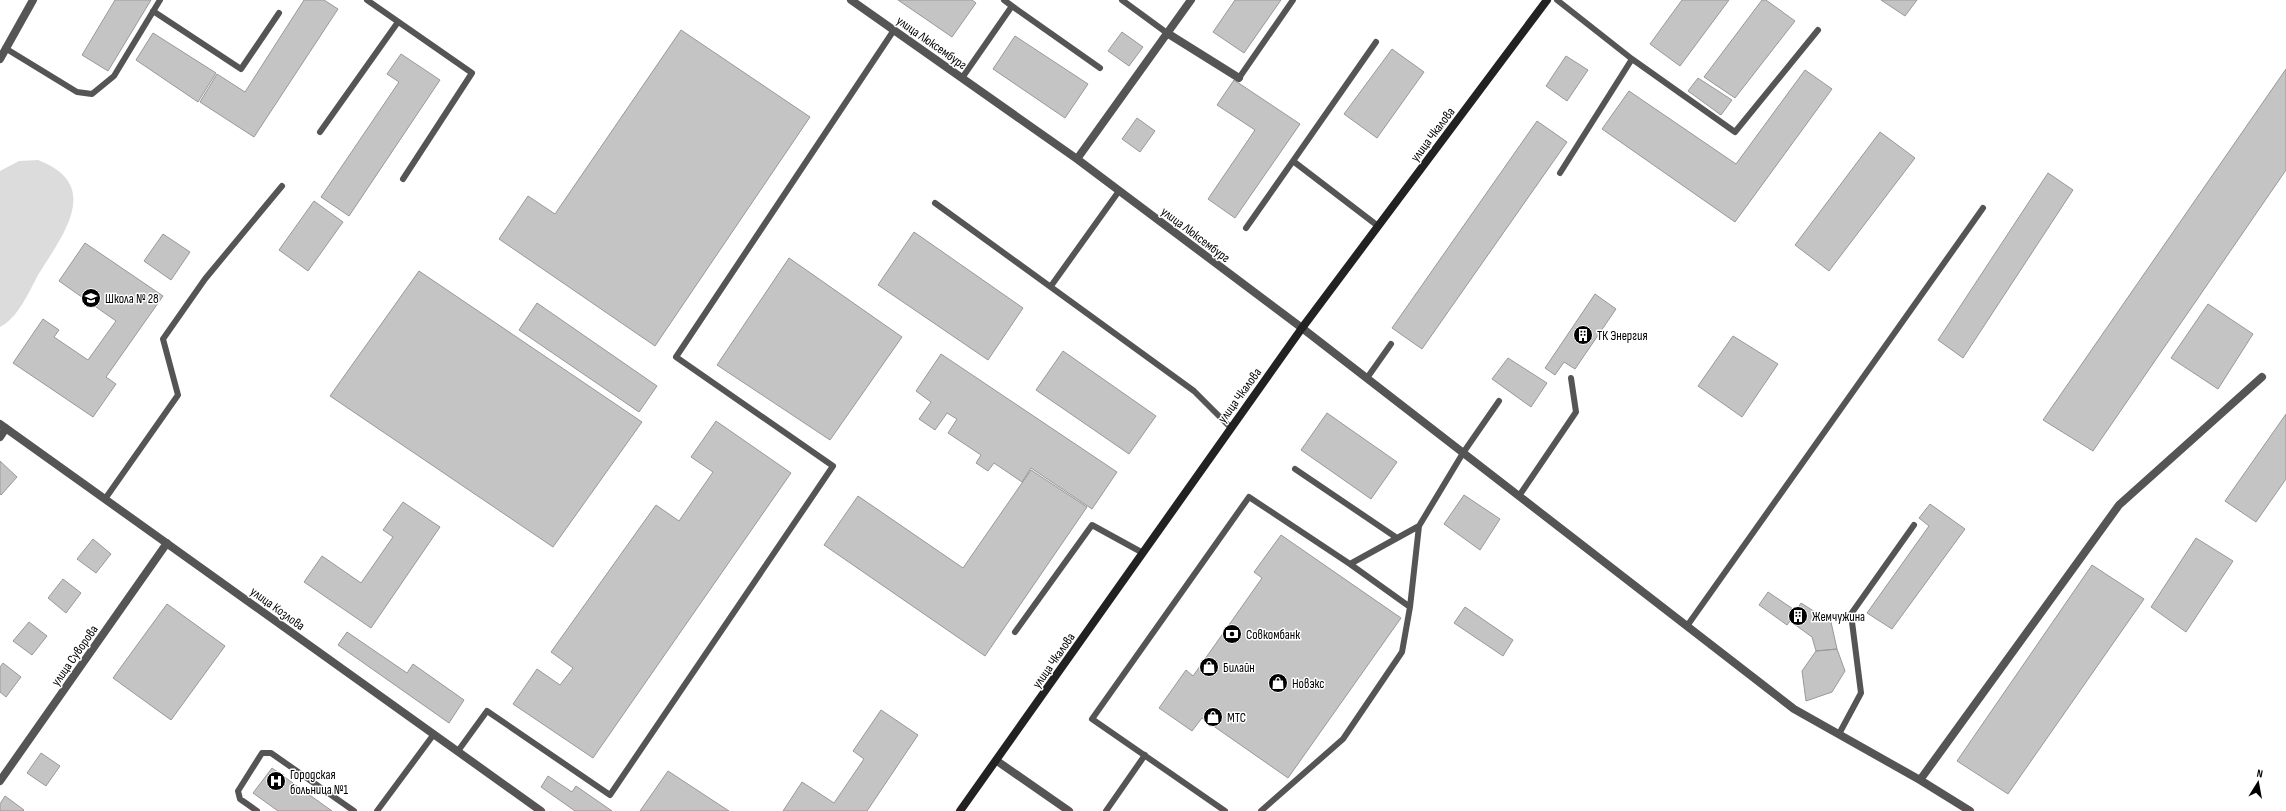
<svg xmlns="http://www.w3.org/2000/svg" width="2286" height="811" font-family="'Sofia Sans Condensed',sans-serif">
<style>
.green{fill:#dcdcdc}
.building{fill:#c4c4c4;stroke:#999}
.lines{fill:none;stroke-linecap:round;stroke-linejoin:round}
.lane{stroke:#555;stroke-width:6}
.street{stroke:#555;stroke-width:8}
.secondary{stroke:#222;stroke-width:8}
.labels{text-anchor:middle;stroke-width:3;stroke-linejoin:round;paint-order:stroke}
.street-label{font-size:13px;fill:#000;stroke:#fff}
.poi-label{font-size:13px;fill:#000;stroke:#fff;text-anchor:start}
</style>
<rect width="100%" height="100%" fill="#fff"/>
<path class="green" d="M 38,160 C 104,185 62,236 38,275 C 29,292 18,318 0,327 L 0,171 L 19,161 Z"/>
<path class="building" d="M 115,0 L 151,0 L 108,71 L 82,55 Z
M 304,0 L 324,0 L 338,9 L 254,137 L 200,102 L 217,74 L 245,92 Z
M 898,0 L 972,0 L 976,3 L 952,37 Z
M 1235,0 L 1281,0 L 1244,53 L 1213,32 Z
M 1682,0 L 1729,0 L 1680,66 L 1650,44 Z
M 1762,0 L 1766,0 L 1795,21 L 1735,98 L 1704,77 Z
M 1881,0 L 1917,0 L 1905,16 Z
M 681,30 L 810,117 L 655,346 L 499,239 L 528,196 L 555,214 Z
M 1122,32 L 1143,47 L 1129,66 L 1108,51 Z
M 153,33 L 216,73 L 198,102 L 136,60 Z
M 1015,36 L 1088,84 L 1065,118 L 993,69 Z
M 1392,49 L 1424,72 L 1377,138 L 1344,114 Z
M 401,54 L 440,80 L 349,216 L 321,197 L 399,82 L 387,74 Z
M 1566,56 L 1588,70 L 1567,101 L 1546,86 Z
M 2286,69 L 2286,170 L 2093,451 L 2043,420 Z
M 1805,70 L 1832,89 L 1735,222 L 1602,129 L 1629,91 L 1736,164 Z
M 1698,78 L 1732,100 L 1721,115 L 1688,91 Z
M 1234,80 L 1300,124 L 1235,218 L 1208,199 L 1255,130 L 1217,105 Z
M 1137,118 L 1155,131 L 1140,152 L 1122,139 Z
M 1537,121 L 1567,142 L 1422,349 L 1392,328 Z
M 1880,132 L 1915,158 L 1829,271 L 1795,245 Z
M 2048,173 L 2073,190 L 1963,358 L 1938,340 Z
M 314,201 L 343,222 L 308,271 L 279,250 Z
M 914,232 L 1023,308 L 988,360 L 878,285 Z
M 163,234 L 190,252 L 171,280 L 144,261 Z
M 85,243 L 163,296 L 106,377 L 116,384 L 93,417 L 13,363 L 43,319 L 59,330 L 54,337 L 88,360 L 116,321 L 59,281 Z
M 789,258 L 902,337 L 830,440 L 717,365 Z
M 419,271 L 642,422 L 553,547 L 330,396 Z
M 1595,294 L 1616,309 L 1575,369 L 1564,362 L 1555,375 L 1545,368 Z
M 537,303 L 657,386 L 639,412 L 519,330 Z
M 2208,304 L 2253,334 L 2218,389 L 2171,358 Z
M 1733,336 L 1778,364 L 1742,417 L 1698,386 Z
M 1063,351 L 1156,416 L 1129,454 L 1036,390 Z
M 941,354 L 1117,472 L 1092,509 L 1031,468 L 1022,482 L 994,463 L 988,471 L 976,463 L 981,455 L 948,433 L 957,419 L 947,413 L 935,430 L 919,419 L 931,402 L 916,391 Z
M 1508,358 L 1547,383 L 1531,407 L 1492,379 Z
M 1327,413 L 1397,462 L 1371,499 L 1301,450 Z
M 2286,414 L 2286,479 L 2256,522 L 2225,501 Z
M 716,421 L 791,473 L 593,758 L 513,704 L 537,669 L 560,685 L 573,668 L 551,652 L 656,505 L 679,521 L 713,472 L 691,457 Z
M 0,461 L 17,477 L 1,495 L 0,494 Z
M 1031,470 L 1087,507 L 985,656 L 824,545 L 858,496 L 963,568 Z
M 1464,495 L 1500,519 L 1480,550 L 1444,524 Z
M 403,502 L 440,527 L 371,628 L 304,582 L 322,556 L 361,583 L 393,537 L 383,530 Z
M 1930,504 L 1965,529 L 1892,629 L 1867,613 L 1929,526 L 1919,518 Z
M 1281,535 L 1401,618 L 1288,778 L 1202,718 L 1192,731 L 1159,708 L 1186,670 L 1193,676 L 1262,578 L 1254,572 Z
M 2196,538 L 2233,561 L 2186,632 L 2151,607 Z
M 93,539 L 111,554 L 96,573 L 77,559 Z
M 2092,565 L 2144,599 L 2008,794 L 1957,761 Z
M 63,579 L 81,593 L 66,613 L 48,598 Z
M 1768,592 L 1796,611 L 1801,603 L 1831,622 L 1837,649 L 1816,651 L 1812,637 L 1790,621 L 1787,625 L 1759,605 Z
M 167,604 L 225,646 L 171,720 L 113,678 Z
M 1465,607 L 1513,640 L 1503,656 L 1454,623 Z
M 29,622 L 47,636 L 32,655 L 13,641 Z
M 347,632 L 407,673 L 413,664 L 464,700 L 449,723 L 338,645 Z
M 1837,649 L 1845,671 L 1832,692 L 1806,701 L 1802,671 L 1816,651 Z
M 3,663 L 21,677 L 6,697 L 0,692 L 0,667 Z
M 881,710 L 918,735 L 867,811 L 783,811 L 802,782 L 834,803 L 864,759 L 853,751 Z
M 41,753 L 60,766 L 46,786 L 27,773 Z
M 272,768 L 332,811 L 278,811 L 253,793 Z
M 668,771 L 729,811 L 640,811 Z
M 548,776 L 572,792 L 576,786 L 612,811 L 575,811 L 541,787 Z
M 5,796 L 24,810 L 23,811 L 0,811 L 0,804 Z"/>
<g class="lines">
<path class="lane" d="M 367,0 L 472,73 L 403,179
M 1122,0 L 1167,33
M 1557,0 L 1632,59 L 1560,173
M 1012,6 L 1100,68
M 153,11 L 241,69 L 279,13
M 5,48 L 77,92 L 92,94 L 114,76 L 160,0
M 1632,59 L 1735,132 L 1818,30
M 962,78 L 1012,6 L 1004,0
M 1239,78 L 1293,0
M 320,132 L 398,22
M 1293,161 L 1376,42
M 935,203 L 1194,391 L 1230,427
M 1246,228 L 1293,161 L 1378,226
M 1051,286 L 1119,191
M 1367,378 L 1391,344
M 1295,469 L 1397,538
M 1519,496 L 1576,412 L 1571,378
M 105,499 L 178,395 L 163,339 L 205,279 L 282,186
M 1350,564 L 1419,526
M 1410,607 L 1419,526 L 1463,453 L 1499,401
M 1687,626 L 1983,208
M 1015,632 L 1092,525 L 1143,553
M 1839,734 L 1861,693 L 1851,614 L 1914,525
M 458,751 L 487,711 L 610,795 L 833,466 L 676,357 L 894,30
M 257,811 L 240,799 L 238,791 L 262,753 L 271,753 L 354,811
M 377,811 L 434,734
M 1106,811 L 1145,755
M 1225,811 L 1092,719 L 1249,497 L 1350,564 L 1410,607 L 1402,652 L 1343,739 L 1261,811"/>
<path class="street" d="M 851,0 L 1077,159 L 1302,328 L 1794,709 L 1920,780 L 2119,505 L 2262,377
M 1167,33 L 1239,78
M 0,59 L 33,0
M 1077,159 L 1191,0
M 0,424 L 541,811
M 0,437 L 6,428
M 997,761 L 1069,811
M 1920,780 L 1970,811
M 0,781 L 167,543"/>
<path class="secondary" d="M 960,811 L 1302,328 L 1547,0"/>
</g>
<defs>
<symbol id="school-disc" viewBox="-11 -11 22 22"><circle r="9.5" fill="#000" stroke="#fff"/><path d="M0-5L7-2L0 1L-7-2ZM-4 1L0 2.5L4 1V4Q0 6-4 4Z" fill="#fff"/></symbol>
<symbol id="building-disc" viewBox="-11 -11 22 22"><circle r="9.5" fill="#000" stroke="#fff"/><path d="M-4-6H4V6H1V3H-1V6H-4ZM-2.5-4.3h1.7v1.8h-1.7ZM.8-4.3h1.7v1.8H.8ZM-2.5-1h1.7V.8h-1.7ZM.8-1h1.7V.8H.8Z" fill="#fff"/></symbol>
<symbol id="bank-disc" viewBox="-11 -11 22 22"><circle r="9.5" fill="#000" stroke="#fff"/><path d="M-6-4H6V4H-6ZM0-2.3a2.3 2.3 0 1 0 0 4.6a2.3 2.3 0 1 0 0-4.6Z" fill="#fff"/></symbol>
<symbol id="shop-disc" viewBox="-11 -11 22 22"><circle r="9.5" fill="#000" stroke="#fff"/><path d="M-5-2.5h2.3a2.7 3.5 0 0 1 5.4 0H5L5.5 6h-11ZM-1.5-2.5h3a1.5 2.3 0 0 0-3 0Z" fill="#fff"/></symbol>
<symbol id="hospital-disc" viewBox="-11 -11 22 22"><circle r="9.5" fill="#000" stroke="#fff"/><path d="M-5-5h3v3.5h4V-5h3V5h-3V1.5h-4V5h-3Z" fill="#fff"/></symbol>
</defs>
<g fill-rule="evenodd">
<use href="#school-disc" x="80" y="287" width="22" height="22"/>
<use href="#building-disc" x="1572" y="324" width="22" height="22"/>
<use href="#building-disc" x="1787" y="605" width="22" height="22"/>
<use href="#bank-disc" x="1221" y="623" width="22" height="22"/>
<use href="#shop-disc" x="1198" y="656" width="22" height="22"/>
<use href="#shop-disc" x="1267" y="672" width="22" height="22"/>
<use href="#shop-disc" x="1202" y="706" width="22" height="22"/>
<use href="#hospital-disc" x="265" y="770" width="22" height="22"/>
</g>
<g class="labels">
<g class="street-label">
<text transform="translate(932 42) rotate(35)" y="5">улица Люксембург</text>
<text transform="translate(1432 134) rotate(-53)" y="5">улица Чкалова</text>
<text transform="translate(1196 234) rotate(37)" y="5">улица Люксембург</text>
<text transform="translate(1239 395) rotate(-54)" y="5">улица Чкалова</text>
<text transform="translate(278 608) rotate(36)" y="5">улица Козлова</text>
<text transform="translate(74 655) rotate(-55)" y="5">улица Суворова</text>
<text transform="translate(1053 660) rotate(-55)" y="5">улица Чкалова</text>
</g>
<g class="poi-label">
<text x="105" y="303">Школа № 28</text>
<text x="1597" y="340">ТК Энергия</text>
<text x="1812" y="621">Жемчужина</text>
<text x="1246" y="639">Совкомбанк</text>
<text x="1223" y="672">Билайн</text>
<text x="1292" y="688">Новэкс</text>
<text x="1227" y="722">МТС</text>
<text x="290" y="779">Городская<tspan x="290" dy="15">больница №1</tspan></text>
</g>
</g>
<g transform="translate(2258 783) rotate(11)" stroke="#ffffff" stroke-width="3" paint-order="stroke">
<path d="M0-3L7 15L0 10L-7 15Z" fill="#000000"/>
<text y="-6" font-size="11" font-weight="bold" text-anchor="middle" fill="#000000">N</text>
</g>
</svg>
